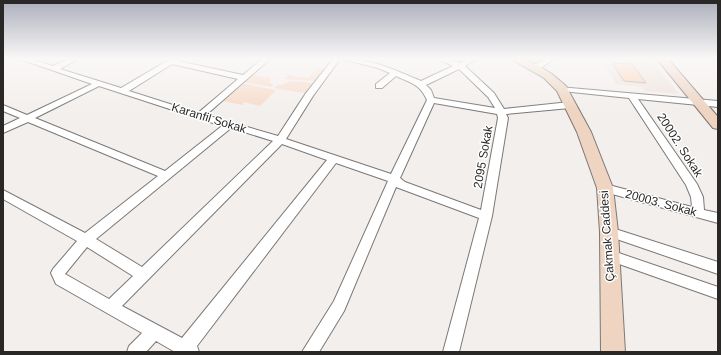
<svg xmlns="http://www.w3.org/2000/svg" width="721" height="355" font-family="Arial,sans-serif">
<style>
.built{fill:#eee3dc}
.green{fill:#f7dccb}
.building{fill:#fed0b4;stroke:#adaaa8}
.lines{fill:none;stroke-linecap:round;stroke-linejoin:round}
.minor-casing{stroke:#7b7876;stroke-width:2}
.secondary-casing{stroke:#7b7876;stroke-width:2}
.minor{fill:#fff;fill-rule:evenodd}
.secondary{fill:#eed4c1;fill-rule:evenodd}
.labels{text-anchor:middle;stroke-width:3;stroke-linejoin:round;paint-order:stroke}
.street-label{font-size:12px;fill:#292827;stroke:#fff}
</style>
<rect width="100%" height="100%" fill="#f3efed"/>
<path class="built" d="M 601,59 L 650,59 L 679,94 L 645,91 L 642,87 L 616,84 Z"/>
<path class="green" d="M 317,68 L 324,69 L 314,81 L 284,79 L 285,77 L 290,76 L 285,75 L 286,74 L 292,75 L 291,76 L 308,78 Z
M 252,75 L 270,78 L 270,83 L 274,85 L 271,87 L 244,82 Z
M 289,81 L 313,83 L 305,93 L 274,88 L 277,85 L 282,85 Z
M 244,84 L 276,90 L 260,106 L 244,102 L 242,105 L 223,101 Z"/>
<path class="building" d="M 612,63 L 632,64 L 646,83 L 624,81 Z"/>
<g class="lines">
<defs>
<path id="minor" d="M 20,59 L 31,59 L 53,66 L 68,59 L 78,59 L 60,69 L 121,88 L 170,59 L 179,59 L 178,61 L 243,75 L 262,59 L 270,59 L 206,115 L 278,136 L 306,93 L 333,59 L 340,59 L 313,96 L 286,139 L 391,174 L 427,100 C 420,84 411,83 396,76 L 382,88 L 376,88 L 376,84 L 390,73 L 378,68 L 342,59 C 373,59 392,69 421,81 L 453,66 L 438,59 L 449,59 L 460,63 L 467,59 L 477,59 L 465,66 L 494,93 L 504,109 L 570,102 L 574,105 L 570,108 L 506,114 L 508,118 L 492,216 L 459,352 L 443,352 L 479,218 L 396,187 L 344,311 L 319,352 L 302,352 L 334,301 L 388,181 L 336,163 L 197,346 L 199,352 L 175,352 L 156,341 L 146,352 L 127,352 L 129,346 L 142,333 L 56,284 L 51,273 L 53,269 L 77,241 L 3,199 L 3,190 L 85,233 L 158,176 L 28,122 L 3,133 L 3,126 L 20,118 L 3,111 L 3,105 L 27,115 L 92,84 ZM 172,64 L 238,79 L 198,113 L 129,91 ZM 459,69 L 488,97 L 495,108 L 434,98 L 431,90 L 426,85 ZM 99,86 L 222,126 L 165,171 L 35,118 ZM 434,103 L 497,114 L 498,118 L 481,210 L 405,182 L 400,178 ZM 231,128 L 273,141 L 142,267 L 96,239 ZM 282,144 L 327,160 L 182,338 L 122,306 ZM 87,247 L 133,276 L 109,299 L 65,274 Z
M 545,59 L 554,59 L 538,70 L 532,70 L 532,66 Z
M 559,87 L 718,101 L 718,107 L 638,99 L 697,184 L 703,197 L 704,210 L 718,213 L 718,223 L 601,191 L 599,188 L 601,185 L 605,184 L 692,207 L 691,197 L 686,185 L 629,98 L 562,91 L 559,91 L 558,89 Z
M 609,227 L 718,262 L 718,274 L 605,235 L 603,232 L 605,229 Z
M 610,250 L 718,287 L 718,299 L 605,259 L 603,255 L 605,251 Z"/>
<path id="secondary" d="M 511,59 L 525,59 L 539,66 L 552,74 L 566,86 L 591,132 L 613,188 L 618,232 L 625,352 L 601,352 L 600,232 L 597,188 L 577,132 L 557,91 L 544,78 Z
M 657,59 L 668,59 L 718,117 L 718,129 L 713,128 Z"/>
</defs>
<use href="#minor" class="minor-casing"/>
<use href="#secondary" class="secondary-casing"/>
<use href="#minor" class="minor"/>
<use href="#secondary" class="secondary"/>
</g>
<linearGradient id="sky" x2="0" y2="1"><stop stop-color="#abaebb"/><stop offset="0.54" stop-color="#faf8f7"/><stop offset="1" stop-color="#faf8f7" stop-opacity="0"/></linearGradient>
<rect width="721" height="109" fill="url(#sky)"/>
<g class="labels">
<g class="street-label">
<text transform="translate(209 118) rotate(17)" y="4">Karanfil Sokak</text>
<text transform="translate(680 145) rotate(57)" y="4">20002. Sokak</text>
<text transform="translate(483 157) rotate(-80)" y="4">2095 Sokak</text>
<text transform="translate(661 203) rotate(15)" y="4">20003. Sokak</text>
<text transform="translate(607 236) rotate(-94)" y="4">Çakmak Caddesi</text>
</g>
</g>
<rect width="721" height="355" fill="none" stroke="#292827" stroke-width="8"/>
</svg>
